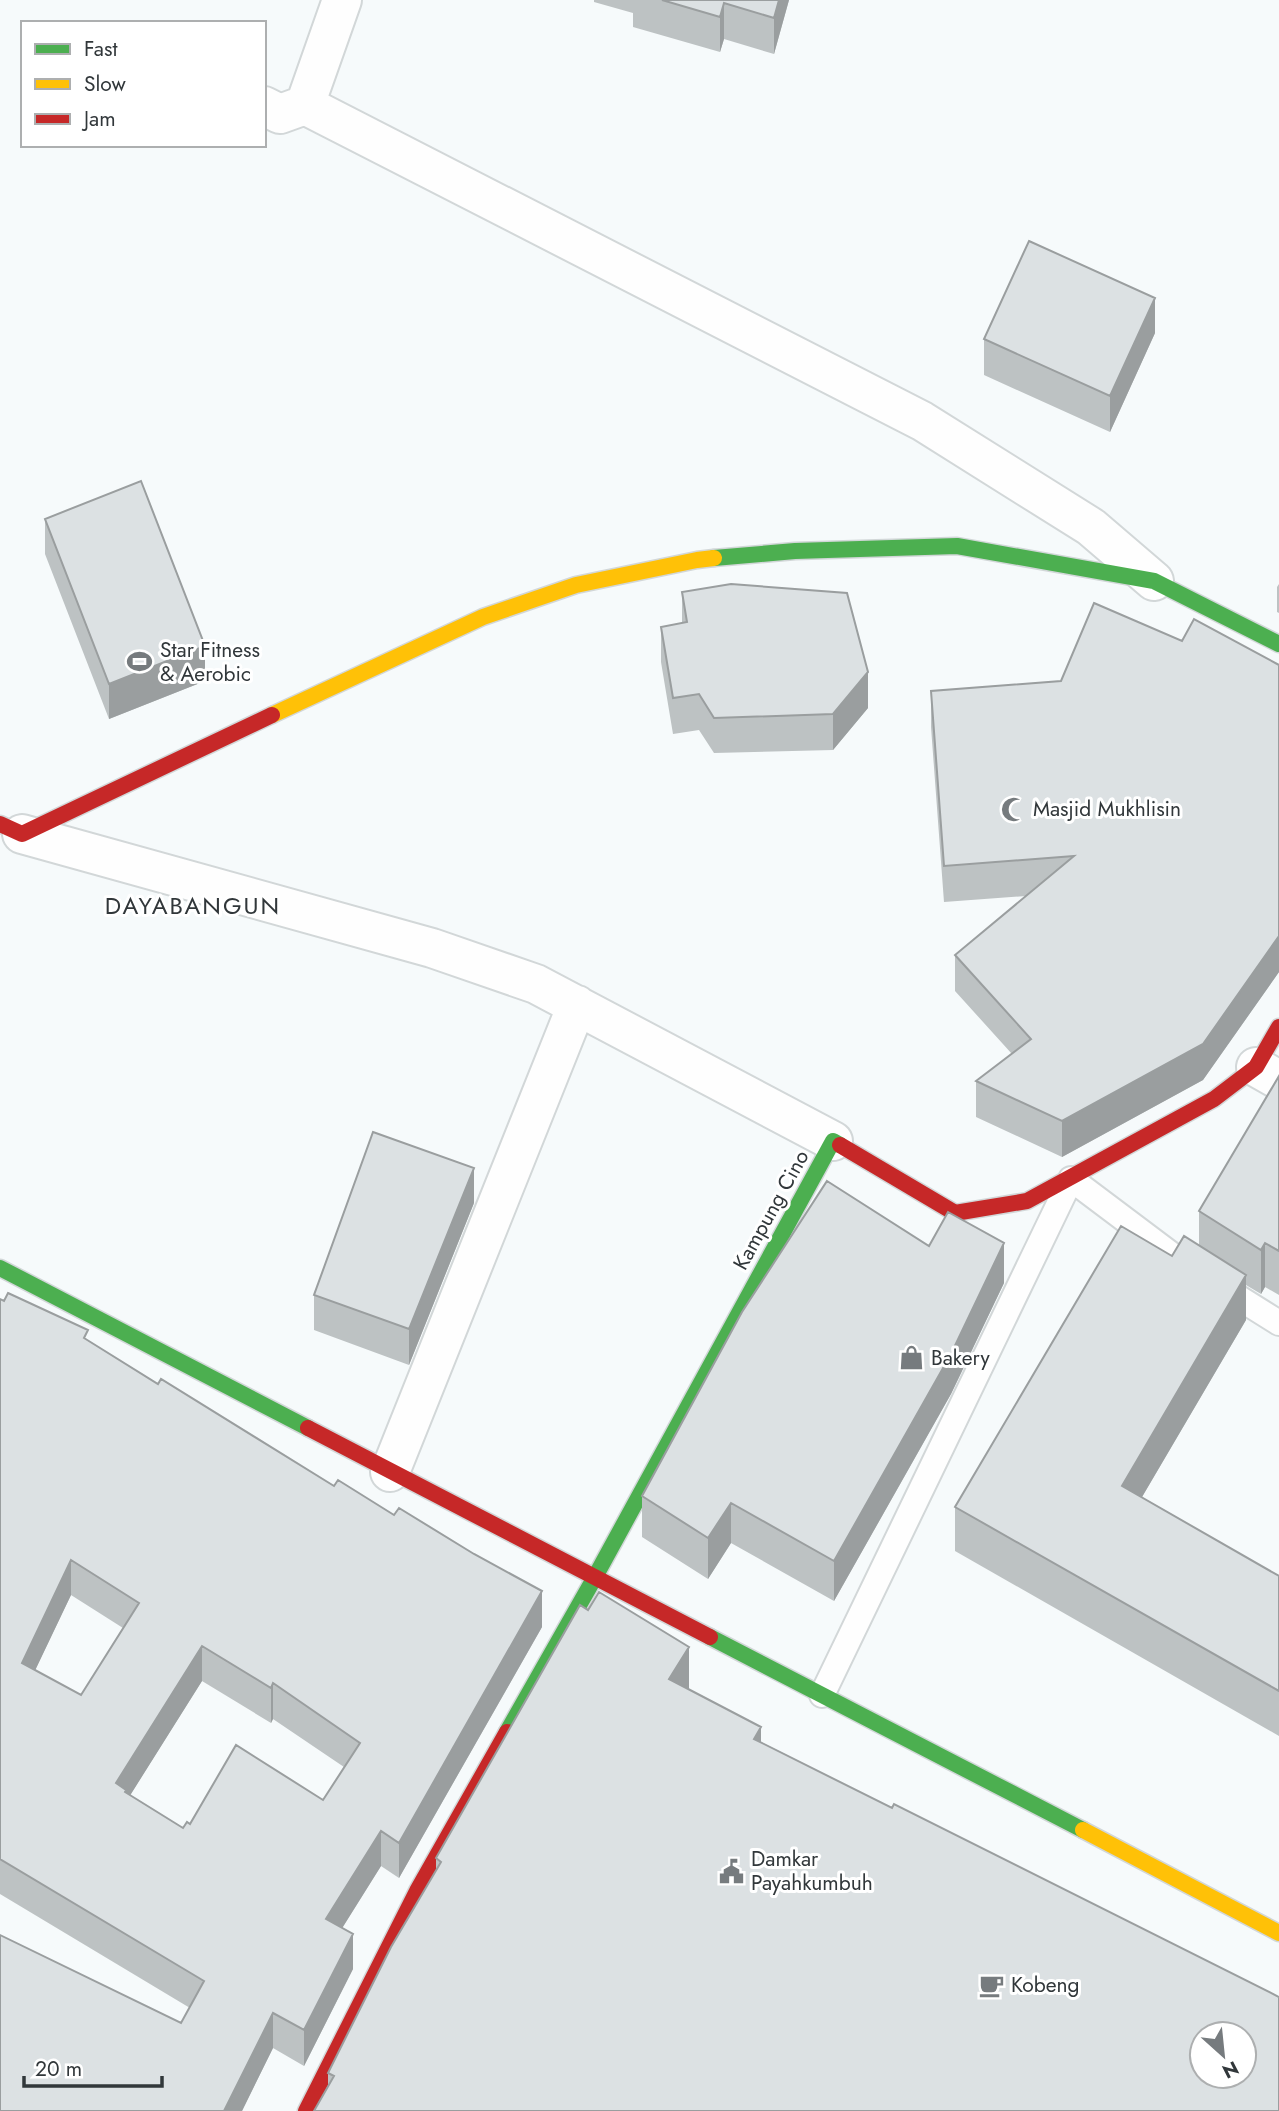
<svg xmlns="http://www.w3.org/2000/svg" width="1279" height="2111" font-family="Jost,sans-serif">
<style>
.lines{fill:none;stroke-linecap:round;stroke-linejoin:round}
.lane-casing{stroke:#d2d7d8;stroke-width:28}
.street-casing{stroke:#d2d7d8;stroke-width:42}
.fast-casing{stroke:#d2d7d8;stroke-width:19}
.slow-casing{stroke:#d2d7d8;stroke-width:19}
.jam-casing{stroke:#d2d7d8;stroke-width:19}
.lane{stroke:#fefefe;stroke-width:24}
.street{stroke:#fefefe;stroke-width:38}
.fast{stroke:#4caf50;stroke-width:16}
.slow{stroke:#ffc107;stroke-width:16}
.jam{stroke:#c62828;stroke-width:16}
.wall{fill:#bdc2c3;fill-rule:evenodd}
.shaded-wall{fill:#9a9e9f}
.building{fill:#dce1e3;stroke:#9a9e9f;stroke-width:2;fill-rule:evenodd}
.labels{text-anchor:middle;stroke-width:6;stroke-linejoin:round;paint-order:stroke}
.poi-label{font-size:21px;fill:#31373a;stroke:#fff;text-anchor:start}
.street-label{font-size:21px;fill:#31373a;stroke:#fff}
.quarter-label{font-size:24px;letter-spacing:2px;fill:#31373a;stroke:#fff}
</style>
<rect width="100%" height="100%" fill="#f6fafb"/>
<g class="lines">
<defs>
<path id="lane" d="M 822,1695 L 1071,1179 L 1180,1261 L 1279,1323"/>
<path id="street" d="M 305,105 L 342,0
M 264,106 L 280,114 L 305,105 L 922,421 L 1091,527 L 1154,581
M 22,834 L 432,948 L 536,984 L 833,1141
M 1256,1067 L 1279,1080
M 390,1472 L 577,1005"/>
<path id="fast" d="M 714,558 L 795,551 L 957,546 L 1154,581 L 1279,644
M 0,1268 L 308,1428
M 710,1637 L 1083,1830
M 507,1732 L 595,1577 L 833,1141 L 840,1145"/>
<path id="slow" d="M 272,715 L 483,617 L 576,585 L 697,560 L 714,558
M 1083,1830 L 1279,1933"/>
<path id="jam" d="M 0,824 L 22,834 L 272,715
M 840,1145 L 955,1213 L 1027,1201 L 1214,1099 L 1256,1067 L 1279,1027
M 308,1428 L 710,1637
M 306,2111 L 417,1891 L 507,1732"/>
</defs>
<use href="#lane" class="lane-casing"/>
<use href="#street" class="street-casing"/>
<use href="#fast" class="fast-casing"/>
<use href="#slow" class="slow-casing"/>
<use href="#jam" class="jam-casing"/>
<use href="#lane" class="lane"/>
<use href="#street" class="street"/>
<use href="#fast" class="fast"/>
<use href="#slow" class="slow"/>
<use href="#jam" class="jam"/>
</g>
<path class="wall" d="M 594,0 L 789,0 L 774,54 L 724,39 L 720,52 L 633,27 L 633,13 L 594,2 Z
M 1155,333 L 1110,432 L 984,375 L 984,339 Z
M 45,519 L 205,681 L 109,719 L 45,554 Z
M 1279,584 L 1279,613 L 1277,612 L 1277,587 Z
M 682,592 L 868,708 L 833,750 L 714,753 L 699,730 L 673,734 L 661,662 L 661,627 L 682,623 Z
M 1182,641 L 1279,665 L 1279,972 L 1203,1080 L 1062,1157 L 976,1117 L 976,1081 L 1012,1054 L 955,991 L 955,955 L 1026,896 L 944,902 L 931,727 L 931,691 L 1061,681 Z
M 1279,1076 L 1279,1295 L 1265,1287 L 1261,1294 L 1246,1285 L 1246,1320 L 1142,1497 L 1279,1576 L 1279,1736 L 955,1551 L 955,1507 L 1172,1256 L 1199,1246 L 1199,1211 Z
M 474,1203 L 409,1365 L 314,1330 L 314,1295 Z
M 929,1246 L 1004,1283 L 951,1394 L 834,1601 L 731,1543 L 708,1579 L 642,1537 L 642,1496 Z
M 0,1299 L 88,1341 L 542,1627 L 399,1878 L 381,1866 L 342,1928 L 353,1969 L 304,2066 L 273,2048 L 242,2111 L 0,2111 L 181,2023 L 190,2008 L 0,1894 ZM 71,1595 L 123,1628 L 81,1695 L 35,1670 ZM 202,1681 L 271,1723 L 273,1719 L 344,1767 L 323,1800 L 190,1824 L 183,1828 L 130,1795 Z
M 689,1689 L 761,1742 L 892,1808 L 328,2087 L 328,2073 L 436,1870 L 436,1858 Z"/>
<path class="shaded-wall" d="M 779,0 L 789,0 L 774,54 L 774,18 Z
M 724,3 L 724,39 L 720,52 L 720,17 Z
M 1155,298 L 1155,333 L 1110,432 L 1110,396 Z
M 205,646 L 205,681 L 109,719 L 109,684 Z
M 868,672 L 868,708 L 833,750 L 833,714 Z
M 1279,936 L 1279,972 L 1203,1080 L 1062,1157 L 1062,1121 Z
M 474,1168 L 474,1203 L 409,1365 L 409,1329 Z
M 1004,1243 L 1004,1283 L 951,1394 L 834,1601 L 834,1561 Z
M 1265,1243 L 1265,1287 L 1261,1294 L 1261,1250 Z
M 1246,1275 L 1246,1320 L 1122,1531 L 1122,1486 Z
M 731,1503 L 731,1543 L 708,1579 L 708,1538 Z
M 71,1560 L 71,1595 L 22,1698 L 22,1663 Z
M 542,1591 L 542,1627 L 399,1878 L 399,1843 Z
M 202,1646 L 202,1681 L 126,1802 L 116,1783 Z
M 689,1647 L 689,1690 L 669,1679 Z
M 273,1683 L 273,1719 L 271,1723 L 271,1688 Z
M 761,1727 L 761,1770 L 754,1739 Z
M 381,1831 L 381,1866 L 326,1954 L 326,1919 Z
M 353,1934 L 353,1969 L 304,2066 L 304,2030 Z
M 273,2013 L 273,2048 L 242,2111 L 224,2111 Z"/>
<path class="building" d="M 662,0 L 779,0 L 774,18 L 724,3 L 720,17 Z
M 1029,241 L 1155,298 L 1110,396 L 984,339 Z
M 141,481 L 205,646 L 109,684 L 45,519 Z
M 731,584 L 847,593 L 868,672 L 833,714 L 714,718 L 699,694 L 673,698 L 661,627 L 687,622 L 682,592 Z
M 1094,603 L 1182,641 L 1194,619 L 1279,665 L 1279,936 L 1203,1044 L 1062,1121 L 976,1081 L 1031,1039 L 955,955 L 1074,856 L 944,866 L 931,691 L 1061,681 Z
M 1279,1076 L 1279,1251 L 1265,1243 L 1261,1250 L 1199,1211 Z
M 373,1132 L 474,1168 L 409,1329 L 314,1295 Z
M 827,1181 L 929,1246 L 948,1212 L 1004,1243 L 951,1354 L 834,1561 L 731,1503 L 708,1538 L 642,1496 L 742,1312 Z
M 1121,1226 L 1172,1256 L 1184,1236 L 1246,1275 L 1122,1486 L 1279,1576 L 1279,1691 L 955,1507 Z
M 8,1293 L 88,1330 L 84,1338 L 158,1384 L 161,1379 L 334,1486 L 338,1480 L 394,1515 L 399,1508 L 474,1554 L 542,1591 L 399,1843 L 381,1831 L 326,1919 L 353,1934 L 304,2030 L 273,2013 L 224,2111 L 0,2111 L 0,1935 L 181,2023 L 204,1981 L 0,1859 L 0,1299 L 4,1301 ZM 71,1560 L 139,1603 L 81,1695 L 22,1663 ZM 202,1646 L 271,1688 L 273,1683 L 360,1743 L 323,1800 L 236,1745 L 190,1824 L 187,1822 L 183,1828 L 125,1792 L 126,1790 L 116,1783 Z
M 599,1592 L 689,1647 L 669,1679 L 761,1727 L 754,1739 L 892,1808 L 894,1804 L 1279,1997 L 1279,2111 L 314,2111 L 334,2076 L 328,2073 L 391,1947 L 441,1862 L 436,1858 L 580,1605 L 588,1610 ZM 1202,2034 L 1244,2034 L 1244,2076 L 1202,2076 Z"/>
<defs>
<symbol id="stadium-bare" viewBox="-9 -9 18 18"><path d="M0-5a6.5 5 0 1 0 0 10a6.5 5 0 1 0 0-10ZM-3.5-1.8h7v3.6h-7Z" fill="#767b7e" stroke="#fff" stroke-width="2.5" paint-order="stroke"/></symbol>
<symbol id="mosque-bare" viewBox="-9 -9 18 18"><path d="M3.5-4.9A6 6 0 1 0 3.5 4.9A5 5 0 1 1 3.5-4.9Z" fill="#767b7e" stroke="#fff" stroke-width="2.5" paint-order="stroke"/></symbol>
<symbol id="shop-bare" viewBox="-9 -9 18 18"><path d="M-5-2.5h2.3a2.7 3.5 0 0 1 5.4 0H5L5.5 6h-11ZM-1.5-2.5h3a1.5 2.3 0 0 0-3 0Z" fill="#767b7e" stroke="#fff" stroke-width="2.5" paint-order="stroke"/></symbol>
<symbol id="civic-bare" viewBox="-9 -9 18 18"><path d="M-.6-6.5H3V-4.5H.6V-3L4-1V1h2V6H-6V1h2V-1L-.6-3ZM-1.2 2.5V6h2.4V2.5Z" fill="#767b7e" stroke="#fff" stroke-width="2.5" paint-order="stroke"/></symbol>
<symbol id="cafe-bare" viewBox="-9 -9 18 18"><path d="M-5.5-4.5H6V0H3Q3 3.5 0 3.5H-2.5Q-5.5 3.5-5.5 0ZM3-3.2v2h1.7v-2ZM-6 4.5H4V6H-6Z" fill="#767b7e" stroke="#fff" stroke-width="2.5" paint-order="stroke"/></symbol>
</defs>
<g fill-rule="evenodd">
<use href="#stadium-bare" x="122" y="644" width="35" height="35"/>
<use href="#mosque-bare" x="996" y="792" width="35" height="35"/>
<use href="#shop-bare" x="894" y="1340" width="35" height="35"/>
<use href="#civic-bare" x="714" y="1854" width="35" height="35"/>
<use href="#cafe-bare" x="974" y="1968" width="35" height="35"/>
</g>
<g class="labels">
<g class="poi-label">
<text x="160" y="657">Star Fitness<tspan x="160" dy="24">&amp; Aerobic</tspan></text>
<text x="1033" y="816">Masjid Mukhlisin</text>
<text x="931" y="1365">Bakery</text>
<text x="751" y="1866">Damkar<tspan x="751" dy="24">Payahkumbuh</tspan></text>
<text x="1011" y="1992">Kobeng</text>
</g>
<g class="street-label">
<text transform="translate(771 1210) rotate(-61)" y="7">Kampung Cino</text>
</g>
<g class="quarter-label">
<text x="193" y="914">DAYABANGUN</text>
</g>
</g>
<rect x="21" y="21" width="245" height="126" fill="#ffffff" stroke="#adafb0" stroke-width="2"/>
<rect x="35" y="44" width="35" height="10" fill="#4caf50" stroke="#adafb0" stroke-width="2"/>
<text x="84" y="56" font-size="21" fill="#31373a">Fast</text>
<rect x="35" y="79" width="35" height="10" fill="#ffc107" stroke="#adafb0" stroke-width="2"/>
<text x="84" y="91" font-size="21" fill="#31373a">Slow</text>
<rect x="35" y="114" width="35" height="10" fill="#c62828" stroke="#adafb0" stroke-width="2"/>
<text x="84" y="126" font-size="21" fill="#31373a">Jam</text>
<g transform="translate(1223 2055) rotate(153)"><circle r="33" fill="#ffffff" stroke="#adafb0" stroke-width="2"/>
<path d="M0-5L12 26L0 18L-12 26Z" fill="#767b7e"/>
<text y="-10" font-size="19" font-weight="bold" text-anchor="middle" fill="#31373a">N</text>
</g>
<path d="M24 2076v10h138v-10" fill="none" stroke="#31373a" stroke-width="3.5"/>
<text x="35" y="2076" font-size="21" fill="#31373a" stroke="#ffffff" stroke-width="5" paint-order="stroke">20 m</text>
</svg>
